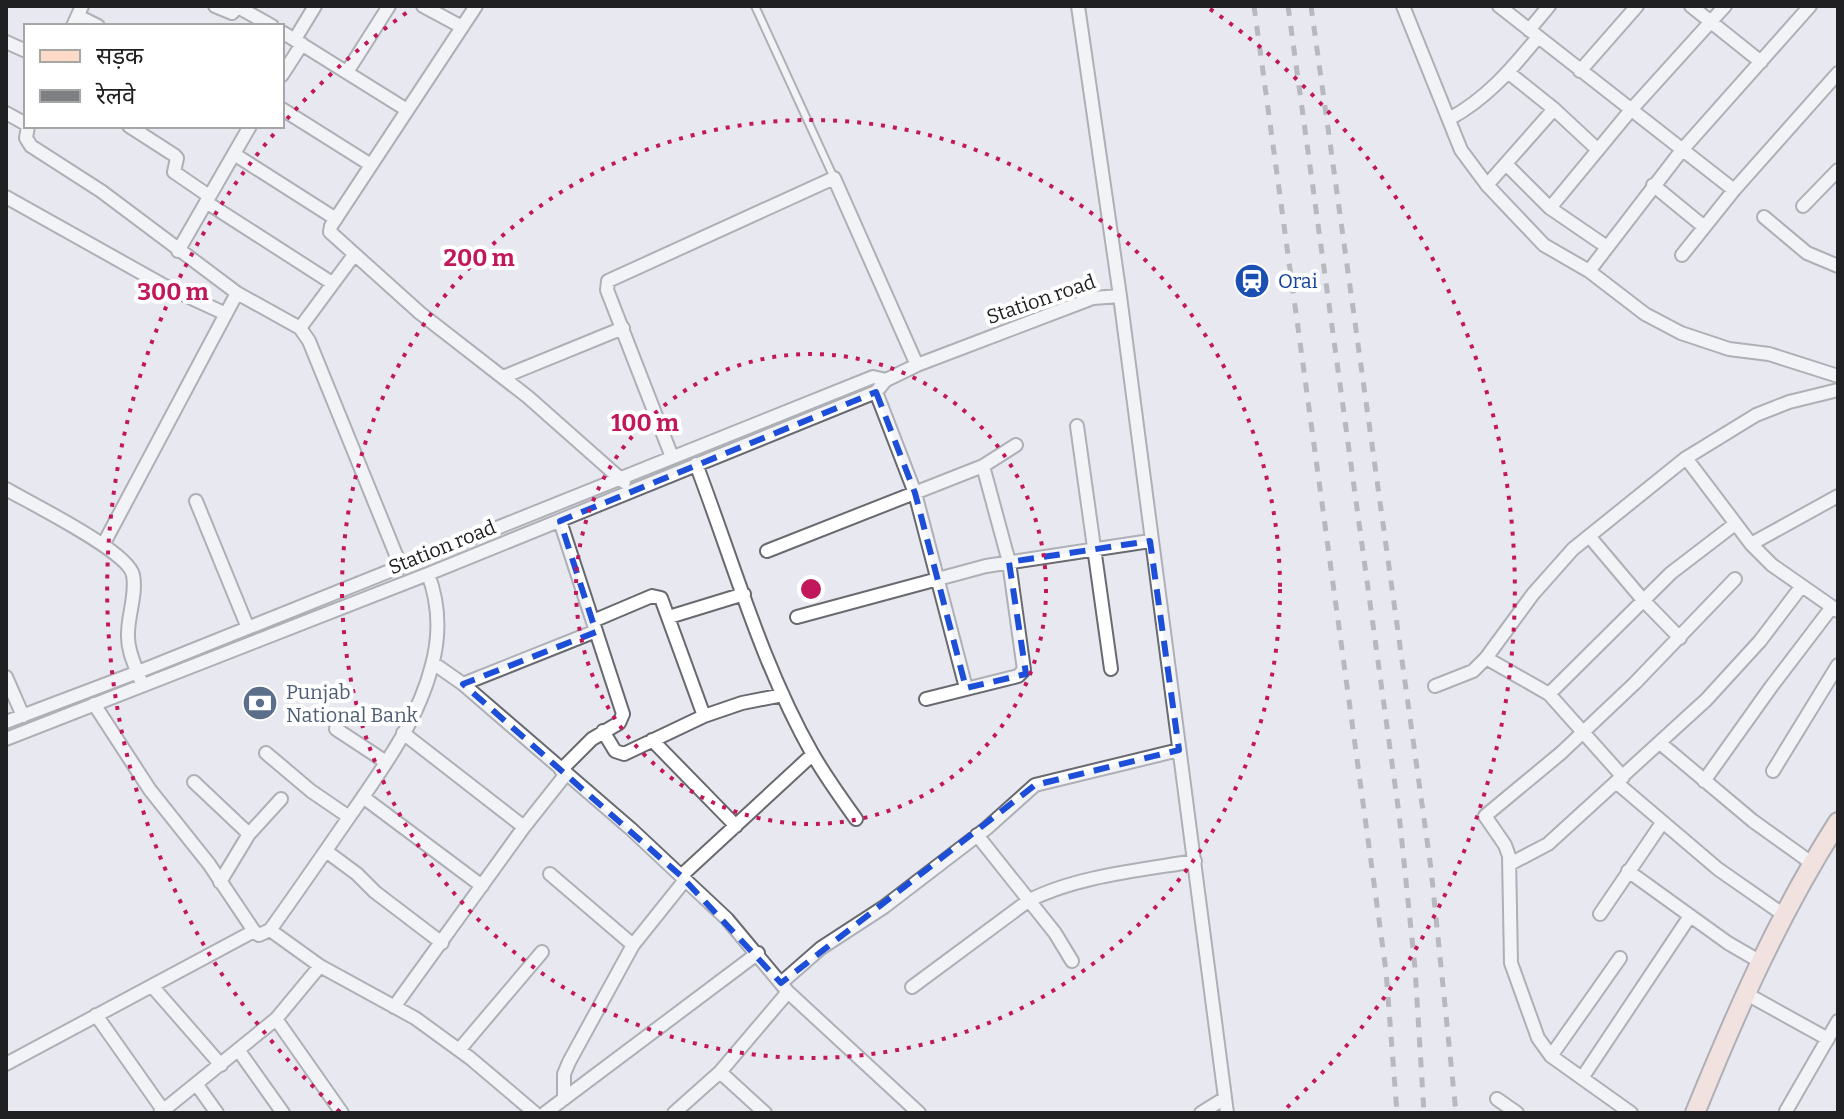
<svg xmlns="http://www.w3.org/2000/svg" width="1844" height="1119" font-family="Bitter,'Noto Sans Devanagari',serif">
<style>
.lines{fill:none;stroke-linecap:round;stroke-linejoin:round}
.lane-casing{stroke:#686a6f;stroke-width:10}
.street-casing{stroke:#686a6f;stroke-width:16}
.secondary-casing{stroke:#686a6f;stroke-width:22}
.lane{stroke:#fff;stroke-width:6}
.street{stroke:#fff;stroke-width:12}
.secondary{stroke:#fedac9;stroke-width:18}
.rail{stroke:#7e7f83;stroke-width:5;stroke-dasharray:10 10;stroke-linecap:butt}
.marked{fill:none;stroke:#1d4ed8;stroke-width:6;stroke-dasharray:16 10;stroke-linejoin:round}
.ring{fill:none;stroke:#c2185b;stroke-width:4;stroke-dasharray:4 8}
.labels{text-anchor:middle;stroke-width:8;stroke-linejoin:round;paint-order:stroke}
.transit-label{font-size:20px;fill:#164399;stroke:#fff;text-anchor:start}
.street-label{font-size:20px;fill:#202023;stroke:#fff}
.service-label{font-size:20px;fill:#4e5e75;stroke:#fff;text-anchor:start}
.centre{fill:#c2185b;stroke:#fff;stroke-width:4}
.ring-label{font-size:24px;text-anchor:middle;font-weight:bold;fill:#c2185b;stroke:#fff;stroke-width:8;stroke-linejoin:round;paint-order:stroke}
</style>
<rect width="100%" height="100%" fill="#e8e9f0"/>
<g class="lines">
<defs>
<path id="lane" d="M 755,6 L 834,178"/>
<path id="street" d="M 215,6 L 232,13 L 239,6
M 423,6 L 462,27
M 476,6 L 331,226 L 330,232 L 420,313 L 528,397 L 624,482
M 1078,6 L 1120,296 L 1227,1113
M 1403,6 L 1461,150 L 1487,185 L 1544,245 L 1589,271 L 1645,314 L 1681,333 L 1729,349 L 1769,354 L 1838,376
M 1499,6 L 1734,190
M 1691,6 L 1761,62
M 238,7 L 272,26
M 78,16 L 98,26
M 73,26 L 82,6
M 1529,30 L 1549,6
M 282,32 L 407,110
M 295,39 L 315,6
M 6,42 L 26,51
M 1580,71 L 1637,6
M 347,72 L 389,6
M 1509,73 L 1554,109 L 1598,150
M 282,75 L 302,44
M 282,109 L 371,165
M 6,113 L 26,124
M 1449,119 C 1486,99 1511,70 1538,37
M 28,126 L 26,138 L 31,146 L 101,191 L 237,293 L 300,328 L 309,341 L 401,567
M 129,126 L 174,155 L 177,158 L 174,172 L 209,196
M 234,154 L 336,219
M 1506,164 L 1550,208 L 1607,247
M 1487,185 L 1554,109
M 1653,185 L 1703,226
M 6,197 L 163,285 L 226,314
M 206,202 L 332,283
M 1803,206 L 1838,170
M 1550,208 L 1630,111 L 1725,6
M 1764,217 L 1807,253 L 1838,266
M 178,251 L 250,126
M 1682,255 L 1734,190 L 1838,73
M 1589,271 L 1682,150 L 1810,6
M 300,328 L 354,255
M 503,377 L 623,328
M 876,392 L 915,493 L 966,688
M 1077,426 L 1111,669
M 672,457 L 607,290 L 608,281 L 834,178 L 917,365
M 1686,458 L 1751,544 L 1772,565 L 1838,611
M 696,464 C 733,561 761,663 812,753 C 825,776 841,798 856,819
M 6,489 C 30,503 128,551 133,575 C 137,595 127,617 128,637 C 128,652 135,665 140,679
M 196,501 L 248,628
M 560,521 L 623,714 L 619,723 L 592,739 L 561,770
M 1589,536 L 1643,600 L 1680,638
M 1751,544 L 1838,496
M 103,545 L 237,293
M 767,551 L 983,466 L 1016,445
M 669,617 L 744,594
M 797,617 L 986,566 L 1150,541
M 593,621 L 652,596 L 661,598 L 704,716
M 1486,658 L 1549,694 L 1623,777
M 433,663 L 463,684 L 631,829 L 727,919 L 788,992 L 919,1113
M 6,677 L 23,716
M 463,684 L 596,631
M 1435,686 L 1473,671 L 1486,658 L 1533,594 L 1573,549 L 1686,458 L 1756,415 L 1789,402 L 1838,390
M 1549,694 L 1671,573 L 1735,524
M 926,699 L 1018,676 L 1024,670 L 1009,562 L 983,466
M 94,704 L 150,790 L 209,864 L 254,931 L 259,935 L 270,930 C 299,890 326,850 354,810 C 385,765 419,718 432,665 C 440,635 439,603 428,574
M 6,722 L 138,672 L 873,377 L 886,380
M 336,729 L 386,762
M 603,731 L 615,751 L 624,754 L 704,716 L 742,703 L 783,695
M 403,733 L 524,827
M 6,739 L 428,574 L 876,392 L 886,380 L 917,365 L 1093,298 L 1120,296
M 652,740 L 736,826
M 1660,743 L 1753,821 L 1813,864
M 266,753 L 311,791 L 349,817
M 1773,771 L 1838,665
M 1704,781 L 1771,687 L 1832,607
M 194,782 L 249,834
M 1617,783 L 1718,869 L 1784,915
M 363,797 L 482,886
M 977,835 L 1055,933 L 1072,961
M 326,851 L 357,874 L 375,892 L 442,943
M 1510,864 L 1548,844 L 1706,700 L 1760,641 L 1801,587
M 1628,871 L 1728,943 L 1759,961
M 550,874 L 633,945
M 681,876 L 812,755
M 220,882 L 249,834 L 281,799
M 1600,914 L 1662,823
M 270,930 L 320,966 L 415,1018 L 470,1058 L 535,1113
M 781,983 L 821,948 L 884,907 L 987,828 L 1035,785 L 1179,750
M 152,986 L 221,1065
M 912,987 L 1028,901 C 1076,876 1142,870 1195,861
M 1745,993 L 1828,1039
M 394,1007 L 524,827 L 566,774
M 96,1015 L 163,1110
M 276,1019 L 342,1113
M 459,1050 L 542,952
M 239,1051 L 283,1113
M 1551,1056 L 1620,958
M 6,1064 L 254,931
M 720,1072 L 765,1113
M 1582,1078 L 1690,916
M 197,1085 L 217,1113
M 564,1099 L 564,1074 L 569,1062 L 633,945 L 685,880
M 1497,1099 L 1517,1113
M 1786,1111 L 1838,1021
M 160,1113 L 276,1019 L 320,966
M 545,1113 L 758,953
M 674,1113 L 720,1072 L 788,992
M 1201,1113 L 1225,1098
M 1631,1113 L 1551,1056 L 1538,1038 L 1511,963 L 1509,856 L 1505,845 L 1485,816 L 1561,753 L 1635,683 L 1735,579"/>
<path id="secondary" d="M 1695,1113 C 1737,1010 1778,916 1838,822"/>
</defs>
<use href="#lane" class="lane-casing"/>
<use href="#street" class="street-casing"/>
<use href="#secondary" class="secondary-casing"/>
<use href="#lane" class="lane"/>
<use href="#street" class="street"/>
<use href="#secondary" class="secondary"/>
<path class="rail" d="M 1254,6 L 1386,971 L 1397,1113
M 1288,6 L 1399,814 L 1415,968 L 1424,1113
M 1311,6 L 1431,869 L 1456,1113"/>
</g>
<path d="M0 0H1844V1119H0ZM 876,392 L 915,493 L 966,688 L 1026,674 L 1009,562 L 1150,541 L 1179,750 L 1035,785 L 781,983 L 681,876 L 463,684 L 596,632 L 560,521 Z" fill="#e8e9f0" fill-opacity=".55" fill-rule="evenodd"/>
<path class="marked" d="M 876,392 L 915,493 L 966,688 L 1026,674 L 1009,562 L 1150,541 L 1179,750 L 1035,785 L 781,983 L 681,876 L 463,684 L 596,632 L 560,521 Z"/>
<g class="ring">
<circle cx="811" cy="589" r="235"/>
<circle cx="811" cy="589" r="469"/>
<path d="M340 1112A704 704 0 0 1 412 9M1210 9A704 704 0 0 1 1282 1112"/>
</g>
<defs>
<symbol id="station-disc" viewBox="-11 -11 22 22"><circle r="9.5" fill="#1a4fb4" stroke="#fff"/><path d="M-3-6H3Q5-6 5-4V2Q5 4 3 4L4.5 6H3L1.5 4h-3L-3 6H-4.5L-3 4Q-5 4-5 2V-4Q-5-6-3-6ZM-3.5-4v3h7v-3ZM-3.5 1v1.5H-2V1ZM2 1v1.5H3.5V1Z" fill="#fff"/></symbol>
<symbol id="bank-disc" viewBox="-11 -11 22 22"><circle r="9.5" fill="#5c6f8a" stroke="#fff"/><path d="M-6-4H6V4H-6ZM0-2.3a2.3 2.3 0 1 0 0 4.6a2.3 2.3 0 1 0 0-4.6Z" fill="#fff"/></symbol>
</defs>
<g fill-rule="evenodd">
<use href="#station-disc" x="1232" y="261" width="40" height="40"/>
<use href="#bank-disc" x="240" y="683" width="40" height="40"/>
</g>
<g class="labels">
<g class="transit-label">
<text x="1278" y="288">Orai</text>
</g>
<g class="street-label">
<text transform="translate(1041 299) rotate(-19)" y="7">Station road</text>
<text transform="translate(442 547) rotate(-22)" y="7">Station road</text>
</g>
<g class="service-label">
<text x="286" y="699">Punjab<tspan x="286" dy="23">National Bank</tspan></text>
</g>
</g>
<circle cx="811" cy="589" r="12" class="centre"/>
<g class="ring-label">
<text x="479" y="266">200 m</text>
<text x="173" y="300">300 m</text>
<text x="645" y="431">100 m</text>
</g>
<rect width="1844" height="1119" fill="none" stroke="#202023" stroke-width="16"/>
<rect x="24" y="24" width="260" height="104" fill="#ffffff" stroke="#a6a6a7" stroke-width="2"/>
<rect x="40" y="50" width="40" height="12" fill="#fedac9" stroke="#a6a6a7" stroke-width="2"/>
<text x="96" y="64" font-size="24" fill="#202023">सड़क</text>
<rect x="40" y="90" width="40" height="12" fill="#7e7f83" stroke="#a6a6a7" stroke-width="2"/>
<text x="96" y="104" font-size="24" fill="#202023">रेलवे</text>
</svg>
